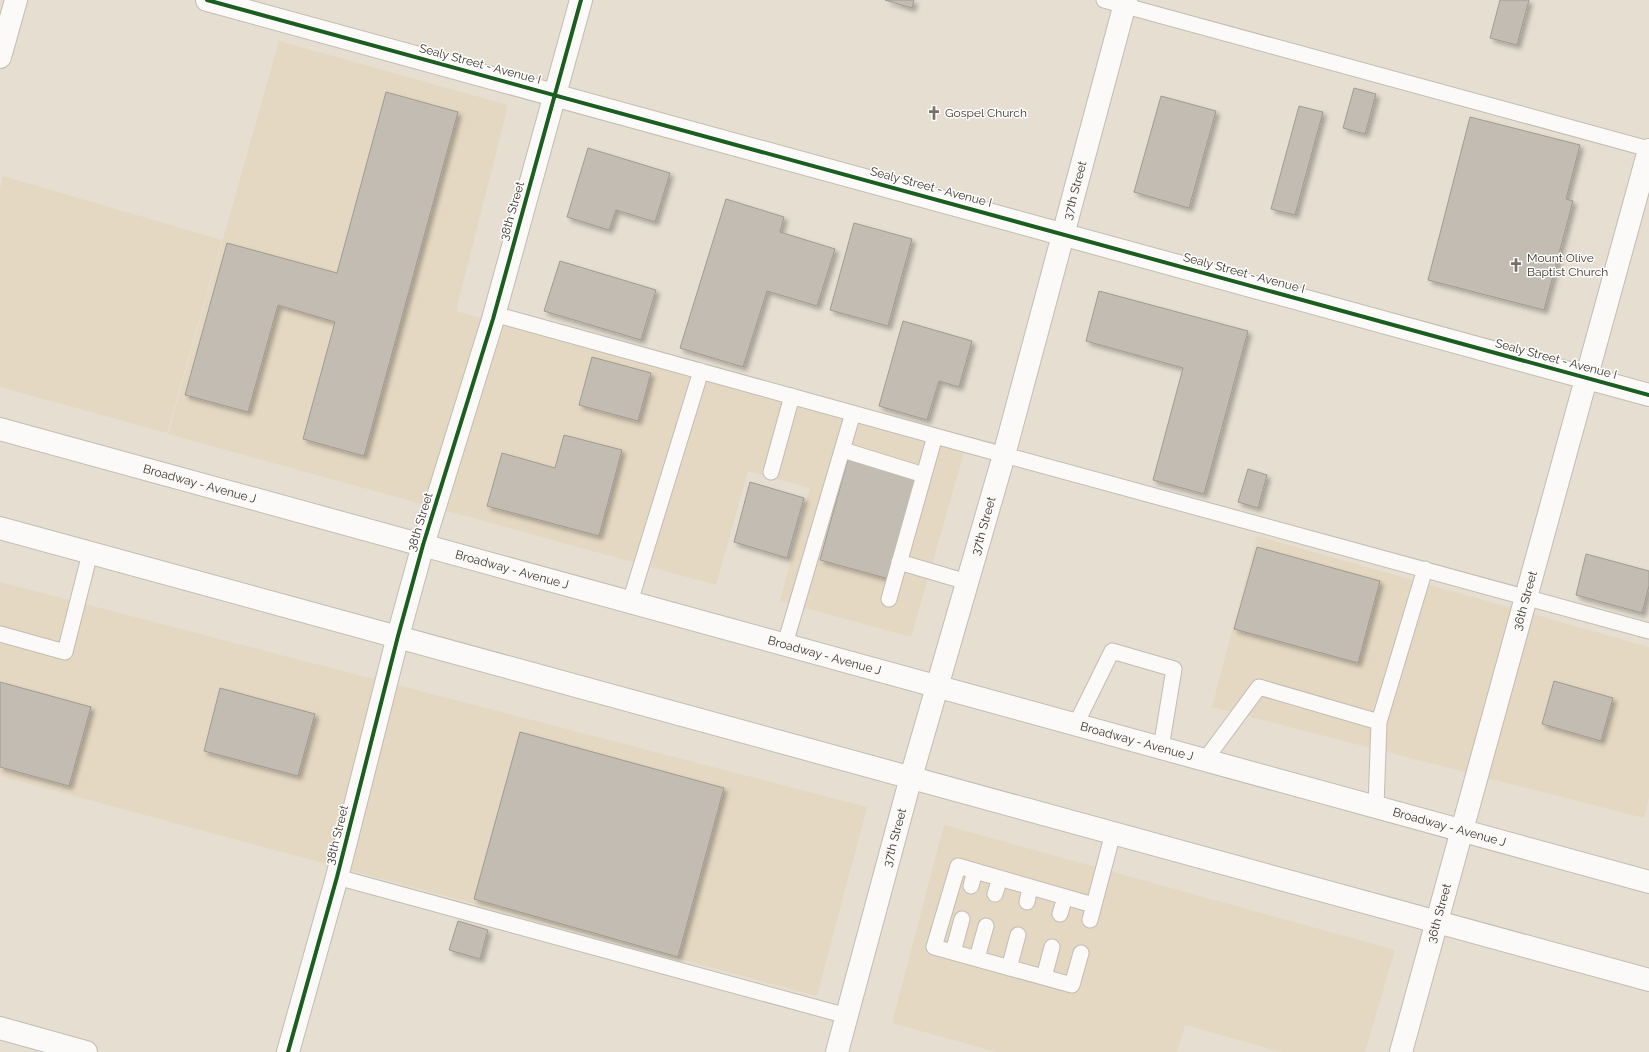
<svg xmlns="http://www.w3.org/2000/svg" width="1649" height="1052" font-family="Raleway,sans-serif">
<style>
.built{fill:#e5d8c2}
.building{fill:#c2bcb2;stroke:#a09a90;filter:url(#shadow)}
.lines{fill:none;stroke-linecap:round;stroke-linejoin:round}
.lane-casing{stroke:#c2bcb2;stroke-width:17}
.street-casing{stroke:#c2bcb2;stroke-width:24}
.secondary-casing{stroke:#c2bcb2;stroke-width:24}
.primary-casing{stroke:#c2bcb2;stroke-width:24}
.lane{stroke:#fbfaf8;stroke-width:15}
.street{stroke:#fbfaf8;stroke-width:22}
.secondary{stroke:#fbfaf8;stroke-width:22}
.primary{stroke:#fbfaf8;stroke-width:22}
.cycleway-casing{stroke:#fff;stroke-width:6}
.cycleway{stroke:#1b5e20;stroke-width:4}
.labels{text-anchor:middle;stroke-width:3;stroke-linejoin:round;paint-order:stroke}
.street-label{font-size:12px;fill:#3b352c;stroke:#fff}
.poi-label{font-size:12px;fill:#3b352c;stroke:#fff;text-anchor:start}
</style>
<defs>
<filter id="shadow"><feDropShadow dx="3.5" dy="3.5" stdDeviation="2" flood-color="#0004"/></filter>
</defs>
<rect width="100%" height="100%" fill="#e5ded1"/>
<path class="built" d="M 279,41 L 508,105 L 456,311 L 964,453 L 911,637 L 780,601 L 810,488 L 748,471 L 716,585 L 168,434 Z
M 3,176 L 222,240 L 167,433 L 0,387 L 0,189 Z
M 1257,536 L 1649,647 L 1649,797 L 1644,818 L 1212,707 Z
M 0,582 L 867,807 L 817,996 L 0,776 Z
M 944,825 L 1395,950 L 1365,1052 L 1282,1052 L 1185,1025 L 1177,1052 L 996,1052 L 892,1023 Z"/>
<path class="building" d="M 885,0 L 914,0 L 912,8 Z
M 1500,0 L 1529,0 L 1517,45 L 1490,38 Z
M 1354,88 L 1376,94 L 1365,134 L 1343,128 Z
M 386,92 L 458,112 L 364,456 L 303,439 L 335,322 L 278,305 L 248,412 L 185,395 L 227,243 L 337,273 Z
M 1161,96 L 1216,111 L 1189,208 L 1134,192 Z
M 1299,106 L 1323,112 L 1295,215 L 1271,209 Z
M 1470,117 L 1580,145 L 1566,199 L 1573,201 L 1544,310 L 1428,280 Z
M 588,148 L 670,173 L 655,222 L 616,210 L 609,230 L 567,217 Z
M 726,199 L 784,217 L 780,232 L 835,249 L 817,306 L 767,291 L 743,367 L 680,348 Z
M 854,223 L 912,239 L 888,326 L 830,310 Z
M 560,261 L 656,290 L 641,340 L 544,311 Z
M 1099,291 L 1248,331 L 1204,494 L 1153,480 L 1183,368 L 1086,341 Z
M 903,321 L 972,341 L 959,387 L 939,381 L 927,420 L 879,406 Z
M 592,357 L 651,373 L 638,421 L 579,405 Z
M 564,435 L 622,450 L 599,536 L 487,506 L 502,453 L 555,468 Z
M 848,459 L 917,478 L 889,579 L 820,560 Z
M 1248,469 L 1267,475 L 1258,508 L 1238,502 Z
M 750,482 L 804,498 L 787,558 L 734,542 Z
M 1257,547 L 1380,581 L 1358,663 L 1234,629 Z
M 1586,554 L 1649,571 L 1649,586 L 1642,613 L 1576,595 Z
M 1554,681 L 1613,698 L 1601,741 L 1542,724 Z
M 0,682 L 91,707 L 69,786 L 0,767 Z
M 220,688 L 315,714 L 298,776 L 204,751 Z
M 520,732 L 724,788 L 678,957 L 474,899 Z
M 458,921 L 488,930 L 480,959 L 449,950 Z"/>
<g class="lines">
<defs>
<path id="lane" d="M 1104,0 L 1649,149
M 494,314 L 935,436 L 1649,631
M 843,450 L 924,475 L 889,599
M 771,472 L 792,396
M 924,475 L 935,436
M 899,562 L 967,582
M 630,602 L 701,371
M 0,634 L 65,652 L 90,553
M 785,644 L 853,413
M 1379,722 L 1425,569
M 1076,724 L 1112,651 L 1174,669 L 1161,748
M 1205,760 L 1259,687 L 1379,722 L 1376,807
M 337,877 L 847,1016
M 971,886 L 975,871
M 995,894 L 1000,878
M 1027,902 L 1030,887
M 1060,914 L 1065,897
M 1090,920 L 1113,833
M 953,952 L 962,919
M 1081,953 L 1072,985 L 934,947 L 958,866 L 1093,905
M 977,958 L 986,926
M 1009,968 L 1018,935
M 1044,977 L 1052,947"/>
<g id="street">
<path d="M 207,0 L 1649,395"/>
<path d="M 0,57 L 16,0"/>
<path d="M 0,1028 L 86,1052"/>
<path d="M 288,1052 L 337,877 L 398,636 L 423,545 L 493,319 L 581,0"/>
<path id="s1" d="M 1401,1052 L 1649,150"/>
</g>
<g id="secondary">
<path id="s2" d="M 837,1052 L 911,777 L 1004,455 L 1126,0"/>
</g>
<g id="primary">
<path id="s3" d="M 0,429 L 1649,882"/>
<path d="M 0,528 L 1649,980"/>
</g>
</defs>
<use href="#lane" class="lane-casing"/>
<use href="#street" class="street-casing"/>
<use href="#secondary" class="secondary-casing"/>
<use href="#primary" class="primary-casing"/>
<use href="#lane" class="lane"/>
<use href="#street" class="street"/>
<use href="#secondary" class="secondary"/>
<use href="#primary" class="primary"/>
<defs>
<path id="cycleway" d="M 207,0 L 1649,395
M 288,1052 L 337,877 L 398,636 L 423,545 L 493,319 L 581,0"/>
</defs>
<use href="#cycleway" class="cycleway-casing"/>
<use href="#cycleway" class="cycleway"/>
</g>
<defs>
<symbol id="church-bare" viewBox="-9 -9 18 18"><path d="M-1.2-6h2.4v3.5h3.3v2.4h-3.3V6h-2.4V-.1h-3.3v-2.4h3.3Z" fill="#767066" stroke="#fff" stroke-width="2.5" paint-order="stroke"/></symbol>
</defs>
<g fill-rule="evenodd">
<use href="#church-bare" x="924" y="103" width="20" height="20"/>
<use href="#church-bare" x="1506" y="255" width="20" height="20"/>
</g>
<g class="labels">
<g class="street-label">
<text transform="translate(480 64) rotate(15)" y="4">Sealy Street - Avenue I</text>
<text transform="translate(931 187) rotate(15)" y="4">Sealy Street - Avenue I</text>
<text dy="4" stroke="none"><textPath href="#s2" startOffset="894">37th Street</textPath></text>
<text transform="translate(512 211) rotate(-74)" y="4">38th Street</text>
<text transform="translate(1244 273) rotate(15)" y="4">Sealy Street - Avenue I</text>
<text transform="translate(1556 359) rotate(15)" y="4">Sealy Street - Avenue I</text>
<text dy="4" stroke="none"><textPath href="#s3" startOffset="207">Broadway - Avenue J</textPath></text>
<text transform="translate(420 522) rotate(-73)" y="4">38th Street</text>
<text dy="4" stroke="none"><textPath href="#s2" startOffset="546">37th Street</textPath></text>
<text dy="4" stroke="none"><textPath href="#s3" startOffset="531">Broadway - Avenue J</textPath></text>
<text dy="4" stroke="none"><textPath href="#s1" startOffset="468">36th Street</textPath></text>
<text dy="4" stroke="none"><textPath href="#s3" startOffset="855">Broadway - Avenue J</textPath></text>
<text dy="4" stroke="none"><textPath href="#s3" startOffset="1179">Broadway - Avenue J</textPath></text>
<text dy="4" stroke="none"><textPath href="#s3" startOffset="1503">Broadway - Avenue J</textPath></text>
<text transform="translate(337 835) rotate(-76)" y="4">38th Street</text>
<text dy="4" stroke="none"><textPath href="#s2" startOffset="222">37th Street</textPath></text>
<text dy="4" stroke="none"><textPath href="#s1" startOffset="144">36th Street</textPath></text>
</g>
<g class="poi-label">
<text x="945" y="117">Gospel Church</text>
<text x="1527" y="262">Mount Olive<tspan x="1527" dy="14">Baptist Church</tspan></text>
</g>
</g>
</svg>
